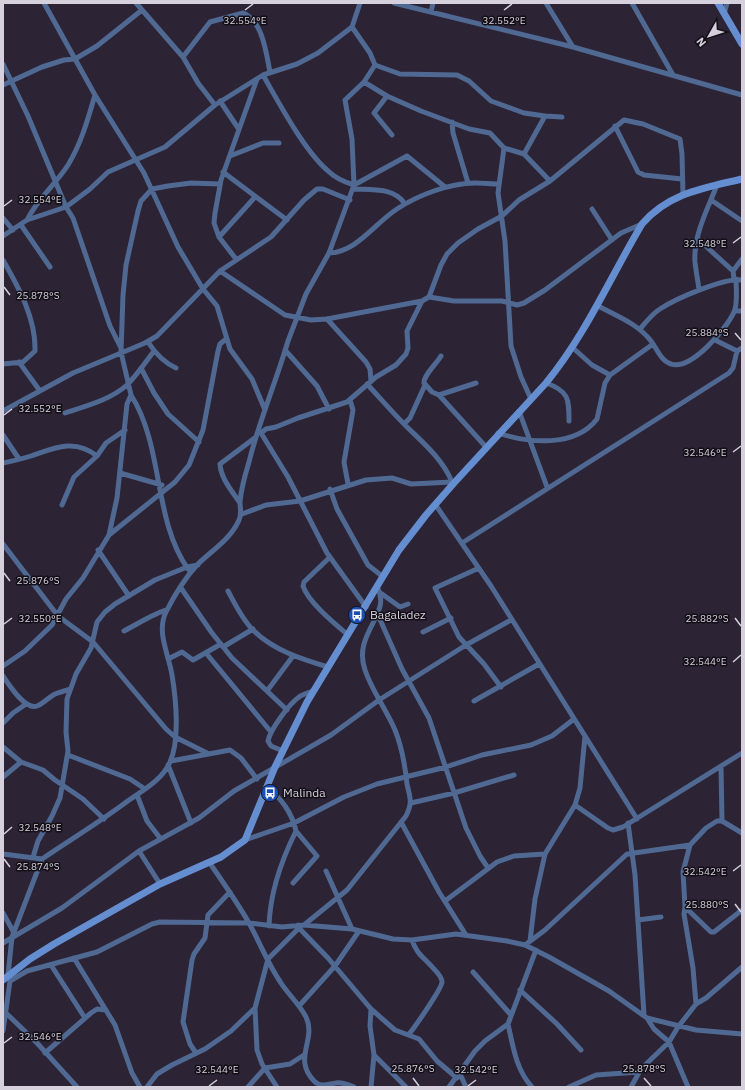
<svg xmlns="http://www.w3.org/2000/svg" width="745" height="1090" font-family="'IBM Plex Sans',sans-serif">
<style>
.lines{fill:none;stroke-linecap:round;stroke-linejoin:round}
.street{stroke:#506993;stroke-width:5}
.secondary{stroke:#658ed1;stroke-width:7}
.ticks{fill:none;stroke:#d6d0dc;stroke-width:1.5}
.labels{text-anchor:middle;stroke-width:3;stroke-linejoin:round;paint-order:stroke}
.poi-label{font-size:12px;fill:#d6d0dc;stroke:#120f17;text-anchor:start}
.ticks-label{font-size:10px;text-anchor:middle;fill:#d6d0dc;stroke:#120f17;stroke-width:3;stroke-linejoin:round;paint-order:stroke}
</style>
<rect width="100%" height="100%" fill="#2c2335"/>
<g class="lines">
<path class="street" d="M 44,3 L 95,95 L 144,173 L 178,247 L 203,289 L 217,306 L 230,349 L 252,379 L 265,410
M 136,3 L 183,57 L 198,83 L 215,105
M 394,3 L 573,47 L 742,95
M 546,3 L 573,47
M 632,3 L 673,75
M 431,12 L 433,3
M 724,14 L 727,3
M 183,57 L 210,22 L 243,13 C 263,21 266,53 270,72
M 3,64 L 28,116 L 66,207 L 73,218 L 110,326 L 121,348
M 375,65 L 400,74 L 457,75 L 469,81 L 491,101 L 524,113 L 545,116
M 263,75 C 279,103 304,150 327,170 C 335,178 344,182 354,185 L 407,156 L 445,187
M 364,82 L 387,96 L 421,111 L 469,129 L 490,133 L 504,148 L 524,154 L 550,181
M 3,85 L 42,67 L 64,60 L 75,59 L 97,46 L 142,10
M 387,96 L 374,113 L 392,135
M 220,101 L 238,128
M 452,122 L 453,133 L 468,183
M 615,126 L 638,172 L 644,175 L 682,179
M 504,148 L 498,193 L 505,241 L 511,346 L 521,377 L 531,399
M 524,154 L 545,116 L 562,117
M 230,156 L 263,143 L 279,143
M 223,172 L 287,220
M 353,189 C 371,190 394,187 405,204
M 711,200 L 742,221
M 592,209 L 612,240
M 3,218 L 13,230
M 27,220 C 37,199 56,184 68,165 C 81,144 88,119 95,95
M 21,225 L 50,267
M 3,236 L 27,220 L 66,207 L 90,189 L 108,172 L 165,147 L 215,105 L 263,75 L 297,64 L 318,53 L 352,27 L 360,3
M 219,237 L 255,197
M 698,239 L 733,271 L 734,279
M 329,253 C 357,252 375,223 397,209 C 418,195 450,183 475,183 C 483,183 491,184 499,184
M 236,259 L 219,237 L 214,223 L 215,213 L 221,180 L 257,79
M 3,260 C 19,288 36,319 35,351 L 23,362 L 3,364
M 220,271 L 285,315 L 311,320 L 327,319 L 422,301 L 429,297 L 454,301 L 502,301 L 517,305 L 524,303 L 545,290 L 621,233 L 642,224
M 733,271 L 742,259
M 699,290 C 698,281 696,272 695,262 C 693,236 708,208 717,185
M 429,297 L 441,265 L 447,254 L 458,243 L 478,229 L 502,216 L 519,200 L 550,181 L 624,120 L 643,124 L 680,139 L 682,154 L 683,195
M 598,306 C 617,316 638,324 651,341 C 657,349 661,361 671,364 C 691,371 727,328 734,312 C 738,304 736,288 736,279
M 735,311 L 742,311
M 327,319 L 366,362 L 370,369 L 371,381
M 640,329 C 646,322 652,314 660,309 C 675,299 725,277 742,280
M 715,340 L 737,351
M 148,342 C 155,353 163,362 176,368
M 573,348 L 592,365 L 610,375
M 285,350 L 317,386 L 329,409
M 441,356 C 437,363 423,376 424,383 L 432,392 L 439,395 L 486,447
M 19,362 L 40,391
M 141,368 L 154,393 L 168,414 L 199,442
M 546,383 C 569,391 569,399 569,421
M 367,384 C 380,398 392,412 405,425 C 422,442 442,458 452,482
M 131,395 C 164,447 153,520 188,569
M 439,395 L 476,383
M 3,411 L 73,373 L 145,343 L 157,336 L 220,271 L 271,237 L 304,200 L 317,189 L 323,189 L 350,200
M 519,411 L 547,487
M 65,413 C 86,406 110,400 127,385 C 137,375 145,363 154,351
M 404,424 L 410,418 L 425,385
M 258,431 L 261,433 L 288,477 L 327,553 L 366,607
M 261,433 L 266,429 L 276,427 L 298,418 L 347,402 L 376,377 L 396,365 L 406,354 L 408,348 L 407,331 L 422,301
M 498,433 C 528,443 575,448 597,419 L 605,383 L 610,375 L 653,344
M 3,435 L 19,459
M 3,463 C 12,461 22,459 31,456 C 54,448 75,438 97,456
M 120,473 L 162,485
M 348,484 L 344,462 L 353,410 L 350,400
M 330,489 L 337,509 L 368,565 L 382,576
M 240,503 C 232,491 221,479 220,464 L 256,437
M 435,504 L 491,586 L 637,819
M 62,505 L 74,477 L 97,456 L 106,443 L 125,430
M 242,514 L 266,505 L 300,501 L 366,480 L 392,478 L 411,484 L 452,482 L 454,483
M 109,535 L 175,482 L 189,465 L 203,430 L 218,351 L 220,344 L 226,339
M 462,543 L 729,373 L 733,368 L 737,351 L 742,348
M 3,544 L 58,616 L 93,642 L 166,729 L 175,737 L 207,753
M 98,550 L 129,596
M 330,557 L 304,582 L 303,586 C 308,602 335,624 348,635
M 479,568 L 435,588 L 459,637 L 484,664 L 501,687
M 181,588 L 212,633 L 232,658 L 287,710
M 228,591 C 235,604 242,619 253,630 C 273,650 301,659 328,667
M 382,594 L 400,607 L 408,604
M 378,615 L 402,669 L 429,718 L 466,828 L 480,856 L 488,868
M 124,631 C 136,625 156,612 167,610
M 423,632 L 451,618
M 223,647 L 253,629
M 206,653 L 271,732
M 168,659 L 182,652 L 193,660 L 221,644
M 3,666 L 25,651 L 52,625 L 66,599 L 83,578 L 109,535 L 117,498 L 127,404 L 131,395 L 121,352 L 123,295 L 126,265 L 138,211 L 141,201 L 152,189 L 168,186 L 191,183 L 220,184
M 3,676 C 9,685 25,710 37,706 C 43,704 49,697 55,694 C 60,692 65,691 70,689
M 267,691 L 293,656
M 474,701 L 539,664
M 3,723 L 13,713 L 26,704
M 3,747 L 21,762 L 43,770 L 55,780 L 83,799 L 104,819
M 283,751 L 271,746 L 268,741 C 270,730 289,704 299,697 C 303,694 308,693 313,691
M 68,755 L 130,779 L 145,789
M 171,761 L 230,750 L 241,758 L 257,779
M 168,765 L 191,823
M 721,766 L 722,821
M 3,777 L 21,762
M 267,786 C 281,799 292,812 296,831 C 281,861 270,893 269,926
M 137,795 L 147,821 L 160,838
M 411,803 L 454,793 L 514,775
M 575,805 L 608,828 L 613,830 L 623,827 L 742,753
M 401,822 L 439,892 L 466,935
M 628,823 L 635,875 L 644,1015
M 245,840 L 294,823 L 344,797 L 377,784 L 446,767 L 482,755 L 531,745 L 552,736 L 574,719
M 690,845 L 683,872 L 685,907 L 684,914 L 693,968 L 696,1004
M 139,851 L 160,884
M 3,854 L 42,859 C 70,840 98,823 125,803 C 140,792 162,781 170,762 C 180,740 176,699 172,675 C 169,655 156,632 166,612 C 174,596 185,578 197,565 C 211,551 231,539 239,520 C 242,514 240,508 240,502 C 241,489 245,475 249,462 C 259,421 276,382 288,341 L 306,294 L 329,253 L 354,185 L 352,139 L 345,100 L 364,82 L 375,65 L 370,53 L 352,27
M 33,857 L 38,841 L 52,816 L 60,798 L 68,751 L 66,732 L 67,699 L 76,674 L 91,648 L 97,622 L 105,612 L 115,604 L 155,580 L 187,567 L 198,565
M 209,862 C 223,882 237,902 249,923 C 260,943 268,964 281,983 C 288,994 300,1005 306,1017 C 317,1040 292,1058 314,1081 C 321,1088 328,1084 336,1083 C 342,1082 349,1085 354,1087
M 326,871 L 352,929
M 293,883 L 317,856 L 296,831
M 445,901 L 497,862 L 514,856 L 545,854
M 685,907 L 711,932 L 714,932 L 742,910
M 3,913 L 13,931
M 638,920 L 661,917
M 298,925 L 299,928 L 328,958 L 371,1009 L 395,1030 L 419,1039 L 437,1061 L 457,1078
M 304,925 L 347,890 L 406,816 C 413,802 410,798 407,784 C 405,765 402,747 395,730 C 386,709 372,691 365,670 C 352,633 393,614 377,587
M 530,941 L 535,899 L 545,854 L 575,805 L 580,788 L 585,736
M 3,943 L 62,908 L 139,851 L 199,818 L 234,791 L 331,735 L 379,700 L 466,645 L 511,620
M 525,945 L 545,930 L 627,854 L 690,845 L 706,828 L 717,821 L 722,821 L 742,833
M 74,958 L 115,1025 L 132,1073 L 140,1087
M 51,965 L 85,1018
M 473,972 L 511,1015
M 10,981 L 27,971 L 97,952 L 152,924 L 160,922 L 249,923 L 282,927 L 304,925 L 352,929 L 393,939 L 412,940 L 456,934 L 507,941 L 525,945 L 549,957 L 609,991 L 647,1018 L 696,1030 L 742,1034
M 520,990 L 557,1024 L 581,1050
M 299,1006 L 335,966 L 359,931
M 371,1009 L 370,1026 L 374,1055 L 406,1087
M 7,1014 L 37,1043 L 77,1087
M 647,1018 L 654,1029 L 669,1042 L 688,1087
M 508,1024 C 513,1046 516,1070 532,1087
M 3,1031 L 10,981 L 8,975 L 12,937 L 42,859
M 409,1034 C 415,1027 442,988 442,982 C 442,977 437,972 434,969 C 424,957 417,955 412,940
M 45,1053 L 91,1013 L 97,1009 L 106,1010
M 196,1053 L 190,1044 L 183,1022 L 192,960 L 194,954 L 205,938 L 208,915 L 230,892
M 460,1074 L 466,1087
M 147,1087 L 157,1074 L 172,1065 L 205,1049 L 231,1031 L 255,1008
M 248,1087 L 265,1068 L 290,1064 L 304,1055
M 277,1087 L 262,1064 L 257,1050 L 255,1008 L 268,959 L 299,928
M 371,1087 L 374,1055
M 449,1087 L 475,1051 L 485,1041 L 508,1024 L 536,950
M 569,1087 L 596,1075 L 639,1072
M 631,1087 L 641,1069 L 669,1042 L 678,1027 L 696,1004 L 706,998 L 742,967"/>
<path class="secondary" d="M 718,3 L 742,44
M 3,980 L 30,959 L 54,944 L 160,884 L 221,857 L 245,840 L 275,767 L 307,702 L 399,550 L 426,515 L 454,483 L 546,383 C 586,334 610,278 642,224 C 669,193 704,188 742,179"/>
</g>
<path class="ticks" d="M 245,10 L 253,4M 504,10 L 512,4M 4,206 L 12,200M 733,243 L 741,237M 4,287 L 10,295M 735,333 L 741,340M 4,415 L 12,409M 733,452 L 741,446M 4,573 L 10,581M 735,618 L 741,626M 4,624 L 12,618M 733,662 L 741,655M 4,834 L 12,827M 4,859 L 10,867M 733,871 L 741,865M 735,904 L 741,912M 4,1043 L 12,1037M 413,1078 L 419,1086M 644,1078 L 651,1086M 209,1086 L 217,1080M 468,1086 L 476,1080"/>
<defs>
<symbol id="bus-disc" viewBox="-11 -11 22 22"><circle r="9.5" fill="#1a4fb4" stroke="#120f17"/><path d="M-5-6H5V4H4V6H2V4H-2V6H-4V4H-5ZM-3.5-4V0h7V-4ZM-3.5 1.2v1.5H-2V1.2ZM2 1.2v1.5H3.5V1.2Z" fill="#fff"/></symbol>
</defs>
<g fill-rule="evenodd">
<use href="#bus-disc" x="347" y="605" width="20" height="20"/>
<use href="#bus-disc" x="260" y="783" width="20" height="20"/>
</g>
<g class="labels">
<g class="poi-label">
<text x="370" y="619">Bagaladez</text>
<text x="283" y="797">Malinda</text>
</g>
</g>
<g class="ticks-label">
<text x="245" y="24">32.554°E</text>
<text x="504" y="24">32.552°E</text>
<text x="40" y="203">32.554°E</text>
<text x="705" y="247">32.548°E</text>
<text x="38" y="299">25.878°S</text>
<text x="707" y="336">25.884°S</text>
<text x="40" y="412">32.552°E</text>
<text x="705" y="456">32.546°E</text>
<text x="38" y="584">25.876°S</text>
<text x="40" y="622">32.550°E</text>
<text x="707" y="622">25.882°S</text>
<text x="705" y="665">32.544°E</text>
<text x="40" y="831">32.548°E</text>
<text x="38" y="870">25.874°S</text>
<text x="705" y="875">32.542°E</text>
<text x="707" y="908">25.880°S</text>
<text x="40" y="1040">32.546°E</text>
<text x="413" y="1072">25.876°S</text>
<text x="644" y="1072">25.878°S</text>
<text x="217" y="1073">32.544°E</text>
<text x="476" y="1073">32.542°E</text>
</g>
<rect width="745" height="1090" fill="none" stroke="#d6d0dc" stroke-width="8"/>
<g transform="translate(709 36) rotate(231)" stroke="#120f17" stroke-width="3" paint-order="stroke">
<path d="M0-3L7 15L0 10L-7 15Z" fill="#d6d0dc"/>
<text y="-6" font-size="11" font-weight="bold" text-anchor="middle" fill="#d6d0dc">N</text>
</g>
</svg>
